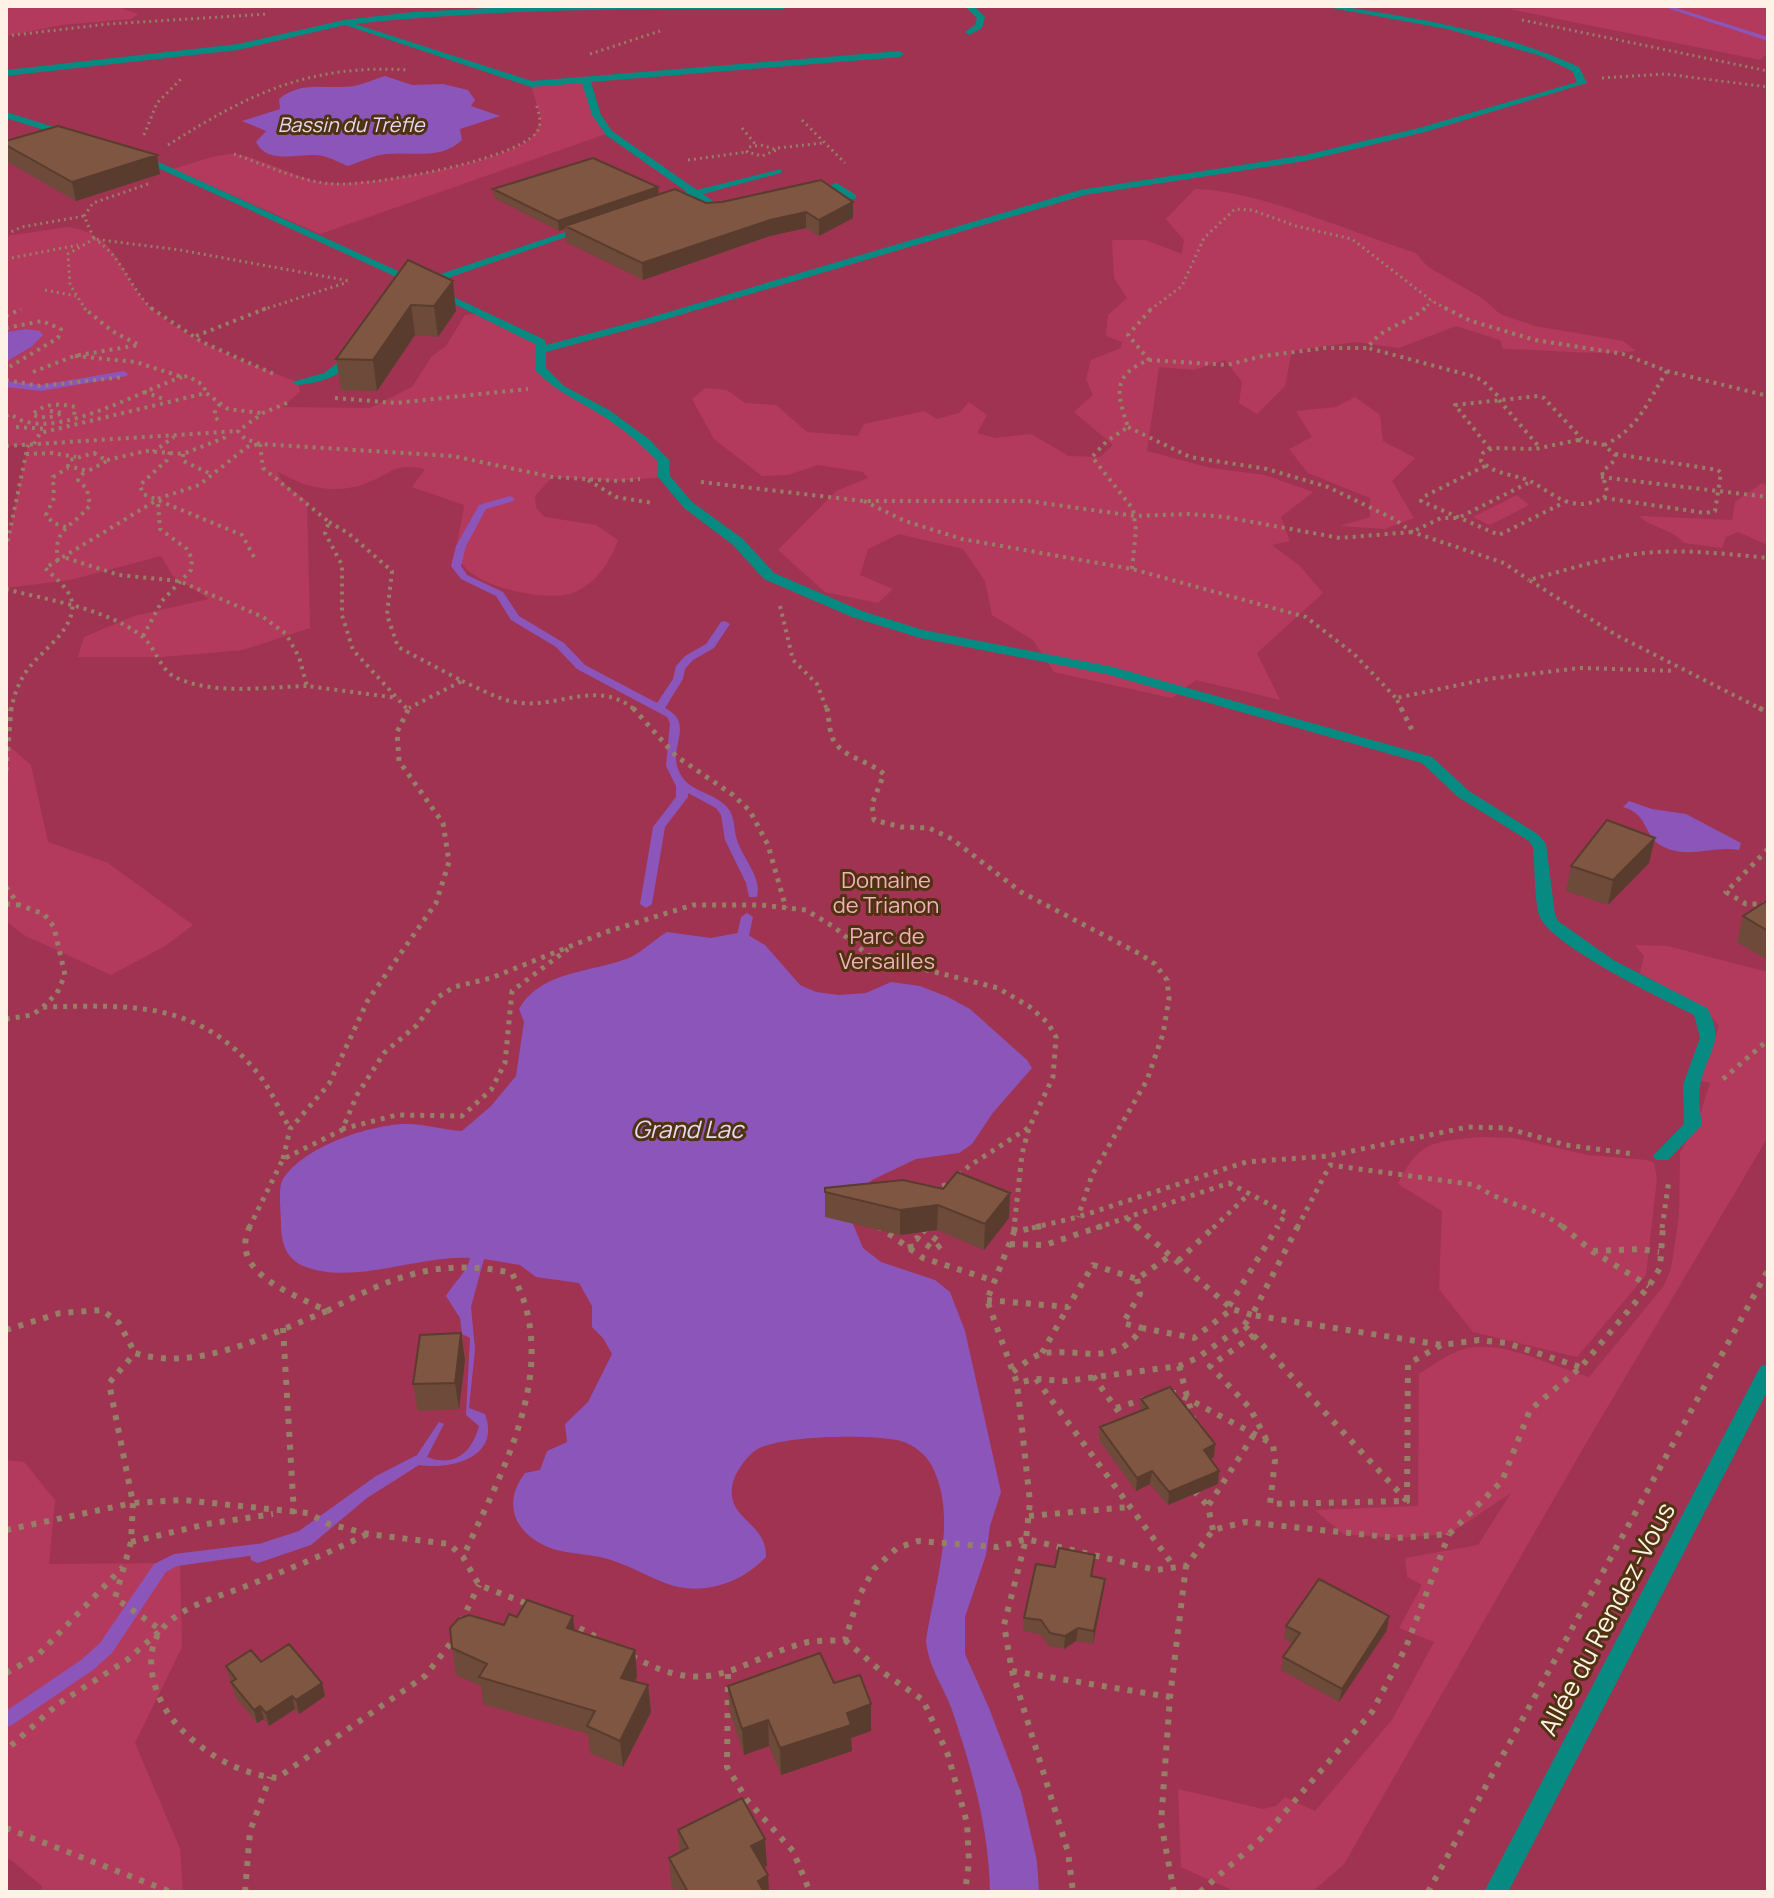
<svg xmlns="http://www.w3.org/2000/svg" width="1774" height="1898" font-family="Manrope,sans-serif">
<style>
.green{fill:#a03352}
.forest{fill:#b43a5d}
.water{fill:#8c55ba}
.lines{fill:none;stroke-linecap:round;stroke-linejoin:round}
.stream{fill:#8c55ba;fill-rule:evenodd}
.path-far3{stroke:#967f67;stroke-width:3;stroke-dasharray:2 4;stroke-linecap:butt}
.path-far2{stroke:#967f67;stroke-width:4;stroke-dasharray:3 5;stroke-linecap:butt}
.path-far1{stroke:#967f67;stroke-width:5;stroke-dasharray:4 6;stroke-linecap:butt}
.path{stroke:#967f67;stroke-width:6;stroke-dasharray:5 8;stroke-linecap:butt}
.service{fill:#078a81;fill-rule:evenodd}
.wall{fill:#6d4a39}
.shaded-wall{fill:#593c2e}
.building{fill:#7f5642;stroke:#593c2e;stroke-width:2}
.labels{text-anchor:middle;stroke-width:6;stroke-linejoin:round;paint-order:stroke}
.far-water-label{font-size:20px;font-style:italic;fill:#e5d9f3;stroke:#4f3210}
.park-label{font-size:22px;fill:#f0b1bc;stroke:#4f3210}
.water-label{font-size:24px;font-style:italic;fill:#e5d9f3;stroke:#4f3210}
.near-street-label{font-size:26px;fill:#fef2e7;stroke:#4f3210}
</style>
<rect width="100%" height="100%" fill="#4f3210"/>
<path class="green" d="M 6,6 L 1768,6 L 1768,1892 L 6,1892 Z"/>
<path class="forest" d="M 6,6 L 116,6 L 138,14 L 131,19 L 62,25 L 6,36 Z
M 1601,6 L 1768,6 L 1768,53 L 1760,60 L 1509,9 Z
M 586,79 L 590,100 L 609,133 L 320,234 L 173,169 C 191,164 213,155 232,154 C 249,153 297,178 320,182 C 359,189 496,164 528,141 C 535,135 538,129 541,120 L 531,85 Z
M 1195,189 C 1258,190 1353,233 1416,253 L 1428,267 L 1482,298 L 1500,314 L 1535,326 L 1623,341 L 1636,351 C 1589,356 1550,349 1503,349 L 1500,340 L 1456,326 L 1399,348 L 1356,342 L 1292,351 L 1285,386 L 1257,414 L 1239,403 L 1242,382 L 1225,360 L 1193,370 L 1159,367 L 1147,451 L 1211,468 L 1265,475 L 1313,492 L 1281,517 L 1290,541 L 1272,545 L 1300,566 L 1323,593 L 1257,653 L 1280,700 L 1196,680 L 1172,698 L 1054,672 L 1033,640 L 992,615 L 985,581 L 963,549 L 899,534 L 868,549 L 860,575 L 893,589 L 878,603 L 825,592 L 778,550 L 836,491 L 868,478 L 863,472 L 818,465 L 788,475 L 762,476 L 714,439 L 692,399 L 705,388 L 727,390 L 745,403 L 776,405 L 807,432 L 858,436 L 864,424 L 924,411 L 937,419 L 959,413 L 969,402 L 987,415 L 977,433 L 995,438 L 1031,434 L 1069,456 L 1100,457 L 1113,445 L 1074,412 L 1093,395 L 1086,379 L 1091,360 L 1121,348 L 1122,342 L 1106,336 L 1108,315 L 1127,298 L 1114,278 L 1112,240 L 1145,240 L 1182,254 L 1184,240 L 1166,219 Z
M 68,227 C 126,236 117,281 158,314 C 197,345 251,365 298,382 L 300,392 L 282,407 L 370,408 L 412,387 L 432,356 L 446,346 L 465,315 L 481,313 L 541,342 L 540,369 L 561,388 L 605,412 L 663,460 L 664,477 L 618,481 L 552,477 L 535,496 L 536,508 L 545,517 L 596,525 L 618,540 C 610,562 597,582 575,592 C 549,604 464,586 458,555 C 455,541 463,520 464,505 L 412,487 L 425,469 C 393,463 395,472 367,483 C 337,495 303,488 277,471 L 283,483 L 307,501 L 310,628 L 243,650 L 162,657 L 78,657 L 84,637 L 134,616 L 209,599 L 173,576 L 161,556 L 70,580 L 6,588 L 6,549 L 28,445 L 6,446 L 6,362 L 31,347 L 26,329 L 6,332 L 6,236 Z
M 1355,397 L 1380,415 L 1383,441 L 1415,458 L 1392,481 L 1414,518 L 1385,529 L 1340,526 L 1370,517 L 1370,498 L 1308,473 L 1289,449 L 1312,437 L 1296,411 L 1336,407 Z
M 1762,483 L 1768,486 L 1768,545 L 1738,532 L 1726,537 L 1722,548 L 1684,543 C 1671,528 1653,529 1639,516 L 1732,520 L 1735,502 Z
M 1517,495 L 1529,505 L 1490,525 L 1473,517 Z
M 6,743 L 31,765 L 48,842 L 108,863 L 193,925 L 165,946 L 111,975 L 24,935 L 6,921 Z
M 1635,945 L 1667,946 L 1768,972 L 1768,1137 L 1582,1450 L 1344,1864 L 1312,1892 L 1236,1892 L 1181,1867 L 1178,1789 L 1263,1809 L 1276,1806 L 1285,1797 L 1315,1811 L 1392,1720 L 1434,1642 L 1399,1628 L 1422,1585 L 1407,1577 L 1405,1558 L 1478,1545 L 1511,1493 L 1449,1534 L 1397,1538 L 1343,1534 L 1315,1510 L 1418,1506 L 1419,1374 C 1435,1364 1455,1348 1475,1347 C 1513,1344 1553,1367 1589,1377 L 1663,1287 L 1671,1269 L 1679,1216 L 1680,1153 L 1699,1118 L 1710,1083 L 1697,1080 L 1704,1070 L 1719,1026 L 1707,1011 L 1640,973 L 1644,956 Z
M 1481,1137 L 1514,1138 L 1588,1155 L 1647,1160 L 1654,1163 L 1657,1178 L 1646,1275 L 1577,1357 L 1473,1332 L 1439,1289 L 1442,1211 L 1398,1184 C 1420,1139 1435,1142 1481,1137 Z
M 6,1460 L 24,1462 L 55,1500 L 49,1564 L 180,1563 L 182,1647 L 135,1743 L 180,1849 L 183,1892 L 41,1892 L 42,1886 L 10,1859 L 6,1860 Z"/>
<path class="water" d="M 385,76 L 412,85 L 443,84 L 468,90 L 475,100 L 471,106 L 500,116 L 460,129 L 462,140 C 439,161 413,151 386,154 C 374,155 360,162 348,166 C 340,163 332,158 323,156 C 304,151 268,167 256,142 L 266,131 L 242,121 L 280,109 L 279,99 C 302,80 327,90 354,86 C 364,84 375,79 385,76 Z
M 26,329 L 40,331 L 43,335 L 31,347 L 6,362 L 6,332 Z
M 1629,801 L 1652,809 L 1686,814 L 1741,843 L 1739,850 C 1714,845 1687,860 1662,846 C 1643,836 1649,814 1623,807 Z
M 667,932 L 711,938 L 743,932 L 765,945 L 800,985 L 816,992 L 839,995 L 866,993 L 891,982 L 920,986 L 948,997 L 970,1009 L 1027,1060 L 1032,1068 L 992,1114 L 972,1144 L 959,1153 L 916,1159 L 872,1180 L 856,1194 L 848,1212 L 863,1248 L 881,1262 L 935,1280 L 950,1292 L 965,1331 L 1001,1492 L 990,1526 L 986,1555 L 965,1617 L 965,1654 L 989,1708 L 1021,1792 L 1037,1861 L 1039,1892 L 990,1892 C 989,1829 972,1769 952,1710 C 943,1685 929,1669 926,1641 C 934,1586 958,1520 933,1468 C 927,1455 914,1445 901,1441 C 873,1434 780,1435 756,1450 C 748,1455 737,1470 734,1479 C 721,1519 767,1520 766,1557 C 741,1584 700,1597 665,1583 C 645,1575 628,1565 608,1559 C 590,1554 570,1554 553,1549 C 517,1536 500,1506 525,1473 L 540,1470 L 547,1451 L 567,1442 L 565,1424 L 588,1402 L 612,1354 L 603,1338 L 592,1327 L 592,1306 L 579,1283 L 536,1277 L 520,1265 L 484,1259 L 471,1307 L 475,1349 L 469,1408 L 485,1414 C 501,1457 452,1470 419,1465 L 367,1498 L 311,1545 L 258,1563 L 251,1560 L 250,1553 L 262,1543 L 299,1531 L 376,1476 L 417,1455 L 439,1422 L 444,1424 L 427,1457 C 455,1468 472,1452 479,1426 L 466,1415 L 470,1338 L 462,1334 L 460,1318 L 446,1296 C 454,1282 466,1274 470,1258 C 419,1255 355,1285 306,1267 C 286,1260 281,1243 281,1223 C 281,1212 278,1190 282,1181 C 301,1147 371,1124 407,1124 C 426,1124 443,1130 462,1131 L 491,1106 L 516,1076 L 524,1022 L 519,1009 C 542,969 594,973 631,957 C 643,951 655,939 667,932 Z"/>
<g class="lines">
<path class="stream" d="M 1661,6 L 1670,6 L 1768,37 L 1768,41 Z
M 124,371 L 128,374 L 127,376 L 41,391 L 6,387 L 6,381 L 41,385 Z
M 510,496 L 515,499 L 513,501 L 486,509 L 466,546 L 461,566 L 467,575 L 503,592 L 519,616 L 564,643 L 585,665 L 657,703 L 673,679 L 676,666 L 685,656 L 706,644 L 721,622 L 725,621 L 730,624 L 714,648 L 693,660 L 685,669 L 683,679 L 665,708 C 695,723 669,746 678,769 C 687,793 710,790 726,806 C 736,816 733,828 737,840 C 743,859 762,877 757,897 L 749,897 L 746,883 L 725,840 L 721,815 L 716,808 L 688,793 L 688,797 L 665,827 L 652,904 L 646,908 L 640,904 L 653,827 L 676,797 L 676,786 L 666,766 L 670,723 L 667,717 L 577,669 L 556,647 L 511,620 L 496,596 L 461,579 L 451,566 L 456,546 L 479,505 Z
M 747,913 L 753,917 L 747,945 L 741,949 L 735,945 L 741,917 Z
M 265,1543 L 271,1545 L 273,1549 L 271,1553 L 177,1566 L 166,1572 L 112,1653 L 93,1670 L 12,1725 L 6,1727 L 6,1711 L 81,1660 L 100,1643 L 154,1564 L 174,1554 Z"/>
<path class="path-far3" d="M 1522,20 L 1768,71
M 6,36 L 108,24 L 268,14
M 590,54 L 660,31
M 1602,78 L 1665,74 L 1768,87
M 802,120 L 845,163
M 742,128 L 756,145
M 144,135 L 157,103 L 182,78
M 168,145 C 250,93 310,64 409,70
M 761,145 L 777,150 L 762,156 L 747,152 L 749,147 Z
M 778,148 L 823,143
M 234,154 C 266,165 300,182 334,184 C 372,186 512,161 536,133 C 543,125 539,113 536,104
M 688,160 L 747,152
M 148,184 L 93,203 L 84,216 L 94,239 L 180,250 L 350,281
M 6,234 L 22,227 L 84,216
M 6,259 L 78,245
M 45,290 L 76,296
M 86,310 L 70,285 L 68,254 L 94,239 C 122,255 129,288 153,310
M 262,310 L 348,282
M 1150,310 L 1182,286 L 1204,238 L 1235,209 L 1252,210 L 1296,226 L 1352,239 L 1432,301 L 1449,310
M 1423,310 L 1432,301"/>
<path class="path-far2" d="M 151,308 L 202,342 L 276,375
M 1425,308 C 1407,325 1381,326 1368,348 L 1472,376 L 1482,380 L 1501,399
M 1445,308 L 1471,321 L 1535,340 L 1623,354 L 1667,371 L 1768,396
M 6,316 L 21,309
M 6,328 L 42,321 L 61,329 L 58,338 L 6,369
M 196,336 L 267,308
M 75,356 L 136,362 L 182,377 L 188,376 L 203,385 L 206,392
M 1149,360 L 1227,365 L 1263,356 L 1326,348 L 1368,348
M 33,372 L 74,356 L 139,345 L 112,331 L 84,308
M 6,380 L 40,386 L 124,377
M 144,392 L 164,399
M 335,398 L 396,403 L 528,389
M 1499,400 L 1540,448
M 287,403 L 263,413 L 238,431 L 245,439 L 260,444 L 453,456 L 552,477 L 618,481 L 640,479
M 220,404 L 215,410 L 215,417 L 220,422
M 50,411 L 63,413 L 48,418 L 32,415 C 44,403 59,403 75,407 L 74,416
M 6,416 L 10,414 C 15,417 21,421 27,422 C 68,433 143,390 182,377
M 16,427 L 46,429
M 1128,427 L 1190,457 L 1267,469 L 1328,487 L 1394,519 L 1412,532 L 1504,563 L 1529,580
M 1578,440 L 1604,445 L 1615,455 L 1614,461 L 1602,472 L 1607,491 L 1604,498 C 1594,502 1584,506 1573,503 C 1556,500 1543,487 1528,480 C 1511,474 1494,474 1481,461 L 1483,453 L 1493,448 L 1535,449 Z
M 34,444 L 40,433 L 206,393 L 228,409 L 261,413
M 260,444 L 263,468 L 329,522 L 325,533 L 342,565 L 342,615 L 353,650 L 408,710
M 1604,445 C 1638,430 1648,401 1667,371
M 6,446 L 238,431
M 1490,449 L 1455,405 L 1538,396 L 1544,398 L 1582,439
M 153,452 L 174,437
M 170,452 L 167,460 L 140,485 L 143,494 L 242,535 L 254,557
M 94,453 L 107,461 L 88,471 L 68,466 L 70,460 Z
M 26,454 L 52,453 L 76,457
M 183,454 L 183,461 L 211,474
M 107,460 L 146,451 L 183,454 L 224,438 L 225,434
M 1485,466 L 1423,497 L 1421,501 L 1499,535 L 1565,502
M 1601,477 L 1768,497
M 588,480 L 616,497 L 653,503
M 701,482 L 863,501 L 1028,501 L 1135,516 L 1189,514 L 1225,517 L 1340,538 L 1412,532 L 1441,518 L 1458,518 L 1530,482
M 1604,498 L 1706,513 L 1715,511 L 1721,473 L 1718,470 L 1615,454
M 864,501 L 905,521 L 962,539 L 1132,569 L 1306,617 L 1354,654 L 1396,698
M 329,522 L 348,533 L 392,571 L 387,615 L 398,647 L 462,681 L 409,708
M 66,527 L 53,523 L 46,515 L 54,498 L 53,477 L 68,468
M 6,549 L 28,445
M 66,558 L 119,575 L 179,581 L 263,617 L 286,634 L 299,657 L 307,686 L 398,698
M 58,561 C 52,527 73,528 90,505 L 87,489 L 78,480 L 85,471
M 1132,569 L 1136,530 L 1133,509 L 1092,457 L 1107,441 L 1128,427 C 1117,394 1111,375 1149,360 L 1128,335 L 1152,308
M 6,589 C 50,601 101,607 139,634 C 157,646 158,671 179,679 C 218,695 266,687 307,686
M 780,606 L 793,660 L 817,684 L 827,710
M 143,636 L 162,601 L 191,570 L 192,559 L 187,549 L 160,529 L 158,503
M 462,681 C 481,689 500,701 521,703 C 562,707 598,679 635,710
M 11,710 C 14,695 19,681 28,669 C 42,650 76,629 72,602 C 69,588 55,578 45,568 L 160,498 L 199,485 L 247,447 L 259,444
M 1402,710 L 1396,698 L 1488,679 L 1580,668 L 1676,671
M 1763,710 L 1616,635 L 1529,580 C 1567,570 1605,557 1644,553 C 1685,549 1727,554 1768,558"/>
<path class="path-far1" d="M 633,708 L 676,756 L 733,795 L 750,811 L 768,845 L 786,908
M 827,708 C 829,717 829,733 834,741 C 844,758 868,760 884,774 L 872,804 L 874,820 L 901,827 L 929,828 L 952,839 L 1021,892 L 1140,954 L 1155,964 L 1167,980 L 1169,999 L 1163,1034 L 1147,1080 L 1092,1175 L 1078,1217
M 1401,708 L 1412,730
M 1759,708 L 1768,712
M 6,771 L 11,708
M 1768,849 L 1726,892 L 1746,904 L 1768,904
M 6,887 L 19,905 L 44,914 L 54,927 L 65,975 L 57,993 L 43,1007 L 32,1015 L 6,1019
M 6,904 L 19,905
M 43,1007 C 131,1005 200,1000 260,1076 C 272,1092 280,1111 290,1129
M 1723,1079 L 1768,1040
M 342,1129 L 397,1115 L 462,1116 L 491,1090 L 505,1063 L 512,991 L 568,949
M 283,1159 L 290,1129 L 329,1084 L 368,1000 L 436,903 L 449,862 L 443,823 L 399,761 L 397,732 L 409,708
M 933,1190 L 952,1182 L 969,1166 L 1028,1128
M 1127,1218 L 1138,1228
M 249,1228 L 283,1159 L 342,1130 L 357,1095 L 384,1053 L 417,1025 L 438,997 L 454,987 L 491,978 L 606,932 L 693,905 L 761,905 L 806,910 L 834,927 L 868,955 L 998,988 L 1030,1007 L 1048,1023 L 1056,1037 L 1053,1077 L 1029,1128 L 1022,1154 L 1014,1228
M 1032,1228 L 1078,1217 L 1246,1162 L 1328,1156 L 1468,1127 L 1506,1128 L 1566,1145 L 1634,1154
M 1096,1228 L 1229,1183 L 1286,1213 L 1277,1228
M 1213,1228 L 1249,1194
M 1297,1228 L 1330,1165 L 1476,1185 C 1502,1205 1539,1207 1564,1228
M 1662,1228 L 1669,1180"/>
<path class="path" d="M 250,1226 C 227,1273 294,1294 327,1311 C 269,1334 198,1373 135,1353 L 109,1383 L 133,1503 L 183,1500 L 308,1513 L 329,1524 L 368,1534 L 449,1544 L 463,1557 L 479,1585 L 530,1605
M 878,1226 L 923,1258 L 995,1281
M 1041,1226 L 1014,1232 L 987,1300 L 1017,1383 L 1030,1502 L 1026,1539 L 1004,1625 L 1012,1671 L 1068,1852 L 1073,1892
M 1136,1226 L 1231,1308
M 1298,1226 L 1252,1315 L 1442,1345 L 1479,1340 L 1506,1343 L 1580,1367
M 1562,1226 L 1592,1251 L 1649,1286
M 1014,1232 L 1015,1226
M 1010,1244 L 1045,1245 L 1102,1226
M 911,1249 L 910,1243 L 917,1238 L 934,1250 L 942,1244 L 925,1231 L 926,1228
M 1593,1251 L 1640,1249 L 1659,1252
M 1178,1261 L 1215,1226
M 1137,1279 L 1140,1294 L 1123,1323 L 1142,1328
M 987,1300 L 1068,1307 L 1093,1265 L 1137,1279 L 1171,1255
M 1229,1306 L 1278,1226
M 327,1311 C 391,1277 439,1257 512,1273 C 517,1284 523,1296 526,1308 C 549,1392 496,1483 463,1557
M 283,1328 L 294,1514
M 6,1330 L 60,1313 L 102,1310 L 119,1323 L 135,1353
M 1254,1335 L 1210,1366 L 1250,1408 L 1266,1439
M 1042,1353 L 1068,1307
M 1179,1366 L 1194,1422
M 1013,1372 C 1022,1365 1033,1355 1045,1353 C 1084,1348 1115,1368 1142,1328 L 1194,1338 L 1232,1309 L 1252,1315 L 1244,1325 L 1197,1358 L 1179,1366 L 1066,1381 L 1036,1379 L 1017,1383
M 1093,1376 L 1125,1421
M 1036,1379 L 1173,1565
M 1171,1393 L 1177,1393 L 1273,1444 L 1275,1460 L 1270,1504 L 1407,1501 L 1244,1325
M 1116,1408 L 1145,1399
M 1194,1491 L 1208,1506
M 1407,1500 L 1408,1364 L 1441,1345
M 1029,1516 L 1129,1507
M 6,1530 L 133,1503 L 131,1542 L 115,1598 L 161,1630 L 127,1660 L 58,1704 L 6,1750
M 1213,1530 L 1208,1506 L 1255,1433
M 367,1534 C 329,1553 289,1569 249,1585 C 221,1596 182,1605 162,1629 C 141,1654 154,1697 173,1720 C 199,1751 237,1774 277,1778 L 425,1676 L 454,1639
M 131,1542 L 207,1524 L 273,1514
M 461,1622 L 479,1585
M 568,1622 L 602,1640
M 845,1640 L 881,1671 L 923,1700 L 948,1755 L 967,1823 L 969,1862 L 965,1892
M 632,1656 C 713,1701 734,1661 808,1642 C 819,1640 833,1641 845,1640 L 859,1596 L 874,1569 L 897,1548 L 918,1541 L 997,1547 L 1026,1539 L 1156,1570 L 1186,1566 L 1213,1530 L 1245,1522 L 1397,1538 L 1449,1534 L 1502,1481 L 1530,1410 L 1581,1367 L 1649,1286 L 1660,1268 L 1663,1226
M 1012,1671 L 1170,1697
M 6,1673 L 37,1656 L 123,1567
M 728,1674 L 727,1767 L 747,1800 L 793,1851 L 810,1892
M 6,1828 L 171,1892
M 245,1892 L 250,1831 L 270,1777
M 1174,1892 L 1161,1823 L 1170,1697 L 1186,1566
M 1200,1892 L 1265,1835 L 1372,1712 L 1406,1647 L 1449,1534
M 1428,1892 L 1768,1270"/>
<path class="service" d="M 529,6 L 788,6 L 784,9 C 641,9 498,8 355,24 L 532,81 L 900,51 L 904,54 L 900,57 L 591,82 L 601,115 L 612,131 L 697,190 L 781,169 L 781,173 L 703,194 L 723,208 L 732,210 L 722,215 L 694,197 L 662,203 L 662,199 L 687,192 L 606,135 L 592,115 L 582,83 L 531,87 L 345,25 L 238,50 L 6,76 L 6,70 L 238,44 L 344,20 L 413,12 Z
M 965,6 L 974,6 L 985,17 L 982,28 L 969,35 L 965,32 L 975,25 L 977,18 Z
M 1321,6 C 1346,6 1370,11 1395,15 C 1458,26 1521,40 1579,67 L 1587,83 L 1425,132 L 1305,161 L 1085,195 L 653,323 L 546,352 L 546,368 L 564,386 L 609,410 L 649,439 L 669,460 L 670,476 L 692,502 L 743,539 L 774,573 L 862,611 L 923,630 L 1113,667 L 1432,757 L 1469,791 L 1539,835 L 1546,844 L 1555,915 L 1558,921 L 1615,961 L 1707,1008 C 1727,1042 1705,1054 1700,1087 C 1698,1099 1700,1112 1702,1125 L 1668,1160 L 1656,1160 L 1653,1156 L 1684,1124 L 1683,1085 L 1700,1038 L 1694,1015 C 1664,1000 1549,945 1539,915 C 1534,897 1535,867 1533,847 L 1529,841 L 1458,797 L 1422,763 L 1106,674 L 920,638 L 852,617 L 764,579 L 733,545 L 684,508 L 658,477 L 657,461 C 640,443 620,426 598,413 C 575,399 556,391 536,371 L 535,344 L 432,293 L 441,291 L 545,340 L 546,345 L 645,319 L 1080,190 L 1305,155 L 1419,128 L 1577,82 L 1572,71 L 1541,56 L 1447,29 Z
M 6,112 L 70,132 L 72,134 L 67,137 L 6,118 Z
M 139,153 L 420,281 L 580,227 L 589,229 L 428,285 L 416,286 L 136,158 L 134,156 Z
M 837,183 L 856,195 L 856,199 L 848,199 L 835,189 L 812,195 L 807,192 Z
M 351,353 L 357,356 C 341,377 323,382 298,385 L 292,382 L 324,373 Z
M 1768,1364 L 1768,1390 L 1508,1892 L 1484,1892 L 1758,1371 L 1761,1366 Z"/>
</g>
<path class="wall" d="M 6,141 L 160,174 L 76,201 L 6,161 Z
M 493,189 L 658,194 L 706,203 L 853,202 L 853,218 L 819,236 L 806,228 L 770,236 L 643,280 L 566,242 L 565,229 L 559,231 L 494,198 Z
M 408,260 L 456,311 L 438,337 L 415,335 L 377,391 L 341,390 L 336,359 Z
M 1649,863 L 1608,905 L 1566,891 L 1571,866 Z
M 1768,900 L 1768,960 L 1737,942 L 1743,916 Z
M 903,1180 L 1009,1218 L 984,1250 L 937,1230 L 900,1235 L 825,1217 L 825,1188 Z
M 461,1333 L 465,1360 L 459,1409 L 418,1411 L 413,1384 Z
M 1141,1399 L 1215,1444 L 1214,1457 L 1210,1459 L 1218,1484 L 1168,1505 L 1150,1484 L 1136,1491 L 1099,1440 L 1100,1427 L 1140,1411 Z
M 1095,1555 L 1092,1577 L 1103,1592 L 1093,1644 L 1076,1641 L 1064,1649 L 1049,1646 L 1040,1634 L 1023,1631 L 1024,1618 Z
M 504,1625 L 574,1631 L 635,1650 L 637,1677 L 635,1681 L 648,1685 L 651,1712 L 623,1767 L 590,1753 L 588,1734 L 483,1704 L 481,1686 L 456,1675 L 452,1648 Z
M 1286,1626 L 1387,1630 L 1339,1702 L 1281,1670 L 1283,1657 L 1292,1643 L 1284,1639 Z
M 261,1662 L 322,1683 L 325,1696 L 299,1714 L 295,1709 L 269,1726 L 264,1719 L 257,1723 L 235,1696 L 226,1666 Z
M 834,1683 L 871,1731 L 851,1738 L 852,1751 L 781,1775 L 769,1746 L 744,1755 L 730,1713 L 728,1686 Z
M 678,1830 L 765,1839 L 767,1866 L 764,1867 L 768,1875 L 769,1892 L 675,1892 L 671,1885 L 669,1858 L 680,1853 Z"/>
<path class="shaded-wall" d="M 157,155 L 160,174 L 76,201 L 72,182 Z
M 658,187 L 659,197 L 565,226 L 565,229 L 559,231 L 558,221 Z
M 853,202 L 853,218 L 819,236 L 819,220 Z
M 806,212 L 806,228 L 770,236 L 643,280 L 642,263 L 770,220 Z
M 453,281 L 456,311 L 438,337 L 434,306 Z
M 411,305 L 415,335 L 377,391 L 373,360 Z
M 1655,838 L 1649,863 L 1608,905 L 1613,880 Z
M 1010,1193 L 1009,1218 L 984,1250 L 985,1224 Z
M 938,1205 L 937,1230 L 900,1235 L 900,1210 Z
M 461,1333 L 465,1360 L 459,1409 L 455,1383 Z
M 1215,1444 L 1214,1457 L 1202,1463 L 1204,1450 Z
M 1152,1471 L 1150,1484 L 1136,1491 L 1137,1478 Z
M 1219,1471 L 1218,1484 L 1168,1505 L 1169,1492 Z
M 1105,1579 L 1103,1592 L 1093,1644 L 1094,1631 Z
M 573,1616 L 576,1643 L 567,1628 Z
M 1389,1616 L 1387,1630 L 1339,1702 L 1342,1689 Z
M 1078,1628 L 1076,1641 L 1064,1649 L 1065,1636 Z
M 635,1650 L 637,1677 L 624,1704 L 621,1678 Z
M 322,1683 L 325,1696 L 299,1714 L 296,1700 Z
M 648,1685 L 651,1712 L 623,1767 L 620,1741 Z
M 292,1696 L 295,1709 L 269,1726 L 266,1713 Z
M 871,1704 L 871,1731 L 851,1738 L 852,1751 L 781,1775 L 780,1748 L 847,1713 Z
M 260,1706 L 264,1719 L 257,1723 L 254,1710 Z
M 768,1720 L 769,1746 L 744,1755 L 742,1729 Z
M 765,1839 L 767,1866 L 753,1872 L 751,1846 Z
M 768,1875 L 769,1892 L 759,1892 L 758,1881 Z"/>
<path class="building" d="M 58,126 L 157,155 L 72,182 L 6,145 L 6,141 Z
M 593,158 L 658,187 L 558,221 L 493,189 Z
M 821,180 L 853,202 L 819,220 L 806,212 L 770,220 L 642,263 L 565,226 L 675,189 L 706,203 L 722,202 Z
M 408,260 L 453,281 L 434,306 L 411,305 L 373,360 L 336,359 Z
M 1607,820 L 1655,838 L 1613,880 L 1571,866 Z
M 1768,900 L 1768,931 L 1743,916 Z
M 957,1172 L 1010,1193 L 985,1224 L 938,1205 L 900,1210 L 825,1192 L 825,1188 L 903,1180 L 943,1189 Z
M 461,1333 L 455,1383 L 413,1384 L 420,1335 Z
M 1170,1387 L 1215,1444 L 1204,1450 L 1219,1471 L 1169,1492 L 1152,1471 L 1137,1478 L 1100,1427 L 1148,1408 L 1141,1399 Z
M 1059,1548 L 1095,1555 L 1091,1576 L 1105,1579 L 1094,1631 L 1078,1628 L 1065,1636 L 1050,1633 L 1041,1620 L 1024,1618 L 1036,1564 L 1055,1567 Z
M 1319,1579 L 1389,1616 L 1342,1689 L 1283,1657 L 1300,1633 L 1286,1626 Z
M 527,1600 L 573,1616 L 567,1628 L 635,1650 L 621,1678 L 648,1685 L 620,1741 L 587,1726 L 595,1711 L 479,1677 L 487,1664 L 452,1648 L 450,1628 L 458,1619 L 469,1615 L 504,1625 L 509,1614 L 517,1617 Z
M 289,1644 L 322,1683 L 296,1700 L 292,1696 L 266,1713 L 260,1706 L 254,1710 L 231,1682 L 236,1679 L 226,1666 L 251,1650 L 261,1662 Z
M 820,1653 L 834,1683 L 860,1675 L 871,1704 L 847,1713 L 851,1725 L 780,1748 L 768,1720 L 742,1729 L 728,1686 Z
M 742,1798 L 765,1839 L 751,1846 L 768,1875 L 758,1881 L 764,1892 L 688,1892 L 669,1858 L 688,1848 L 678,1830 Z"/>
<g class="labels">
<g class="far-water-label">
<text x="351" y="132">Bassin du Trèfle</text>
</g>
<g class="park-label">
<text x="886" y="888">Domaine<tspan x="886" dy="25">de Trianon</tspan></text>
<text x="887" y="944">Parc de<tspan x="887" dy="25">Versailles</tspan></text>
</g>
<g class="water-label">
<text x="688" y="1138">Grand Lac</text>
</g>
<g class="near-street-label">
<text transform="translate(1607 1619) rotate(-62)" y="9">Allée du Rendez-Vous</text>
</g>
</g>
<rect width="1774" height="1898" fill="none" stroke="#fef2e7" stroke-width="16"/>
</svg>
